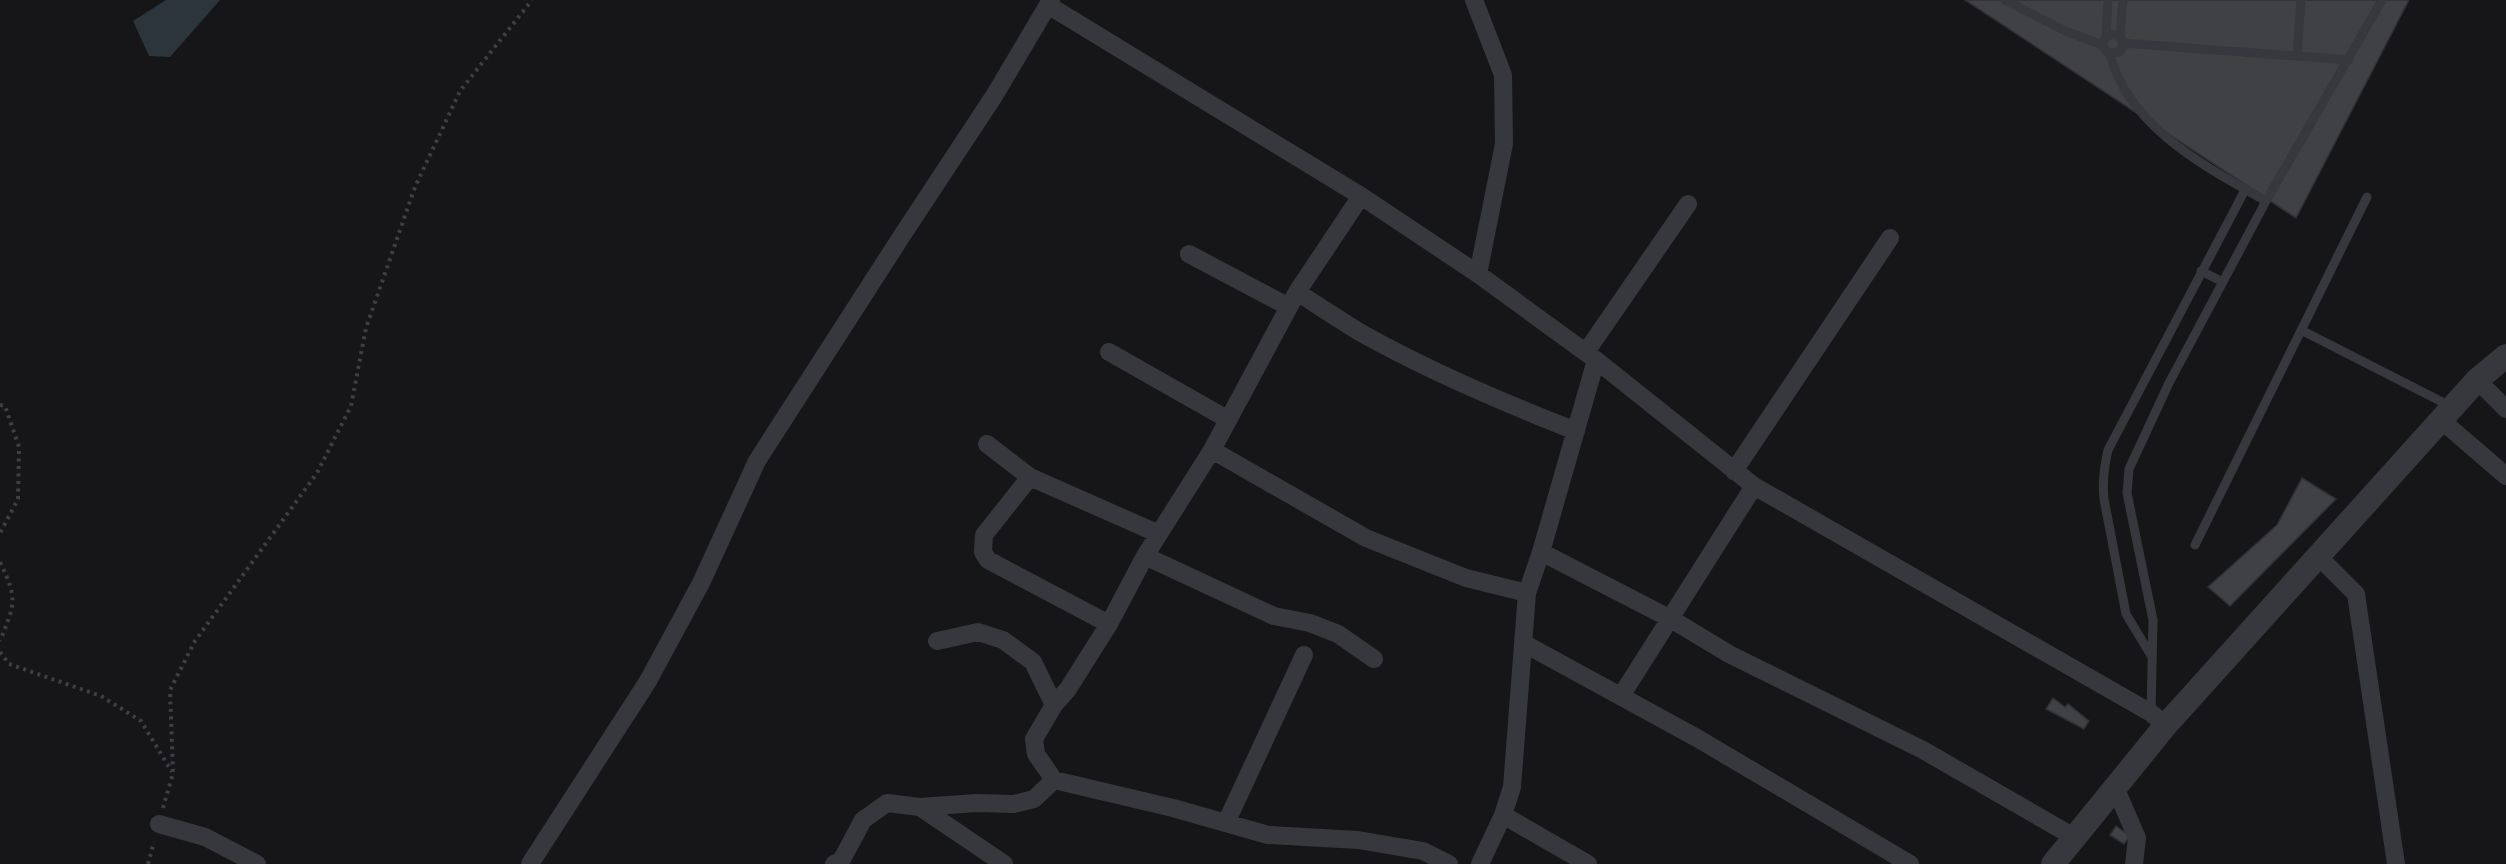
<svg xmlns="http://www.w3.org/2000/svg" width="2506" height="864" font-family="'Roboto Condensed',sans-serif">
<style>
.water{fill:#2c353c}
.building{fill:#404145;stroke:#303034;stroke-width:1.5}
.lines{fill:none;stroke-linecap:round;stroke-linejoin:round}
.path{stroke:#3d3f44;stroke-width:4;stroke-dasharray:3 4.5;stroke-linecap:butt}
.service{stroke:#37383d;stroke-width:9}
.minor{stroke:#37383d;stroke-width:18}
.tertiary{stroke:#37383d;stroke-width:24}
</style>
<rect width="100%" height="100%" fill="#161618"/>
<path class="water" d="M 166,0 L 220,0 L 170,57 L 149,56 L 133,21 Z"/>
<path class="building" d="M 1965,0 L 2409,0 L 2296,218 Z
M 2302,478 L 2336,499 L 2230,606 L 2208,587 L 2277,525 Z
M 2053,698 L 2065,707 L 2068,704 L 2089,721 L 2084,729 L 2046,709 Z
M 2116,826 L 2130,836 L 2124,844 L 2110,835 Z"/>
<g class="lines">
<path class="path" d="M 0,405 L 5,406 L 19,447 L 18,499 L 0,533
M 0,562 C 18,599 15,604 0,641
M 0,652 L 9,664 L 101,696 L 141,721 L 172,772
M 163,808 L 173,773 L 170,690 L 195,641 L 317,473 L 351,406 L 366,328 L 415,187 L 460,91 L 532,0
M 148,864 L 154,842"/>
<path class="service" d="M 2005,0 L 2065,31 L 2102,45
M 2120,36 L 2123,0
M 2106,37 L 2112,34 L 2121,37 L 2123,47 L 2119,52 L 2108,53 L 2102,45 L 2106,37 L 2108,0
M 2123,43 L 2349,60
M 2110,54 C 2128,127 2206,167 2266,201
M 2297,56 L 2301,0
M 2201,271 L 2223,282
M 2301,330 L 2450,406
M 2195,545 L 2367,197
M 2152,657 L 2126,614 L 2104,499 C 2102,481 2104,467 2108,450 L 2245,190
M 2151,713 L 2153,620 L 2127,493 L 2129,469 L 2169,383 L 2266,201 L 2382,0"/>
<path class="minor" d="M 1474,0 L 1503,75 L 1504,144 L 1478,274
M 1048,5 L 1361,196 L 1478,274 L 1596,360 L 1754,486 L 2151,713 L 2166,725
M 1189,254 L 1289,307
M 1297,292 C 1319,306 1341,321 1363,334 C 1431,372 1504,403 1576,431
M 1109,352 L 1227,419
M 1586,352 L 1688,204
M 2477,380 L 2506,409
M 2441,420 L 2506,476
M 987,444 L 1030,477 L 1159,534
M 1212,450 L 1366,538 L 1466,578 L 1527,593
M 1734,471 L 1890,238
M 1030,477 L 984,535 L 983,552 L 988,560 L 1109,624
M 1541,552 L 1671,619 L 1729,654 L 1923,750 L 2074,837
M 1145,556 L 1274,616 L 1310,623 L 1338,634 L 1374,659
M 2318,556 L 2356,594 L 2396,864
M 937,641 L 978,632 L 1003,640 L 1033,662 L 1054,705
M 1523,643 L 1697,738 L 1910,864
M 1621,696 L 1754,486
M 1054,780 L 1036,754 L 1034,739 L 1054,705 L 1068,689 L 1109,624 L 1145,556 L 1212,450 L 1297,292 L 1361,196
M 2115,787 L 2137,838 L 2134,864
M 920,807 L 1004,864
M 1503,815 L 1588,864
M 1226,823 L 1304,655
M 159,824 L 205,837 L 257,864
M 530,864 L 648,681 L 701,583 L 757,461 L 903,234 L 994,96 L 1051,0
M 834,864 L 841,861 L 863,820 L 887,803 L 920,807 L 976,803 L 1014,804 L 1034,799 L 1054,780 L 1173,808 L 1268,835 L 1358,840 L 1423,851 L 1449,864
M 1480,864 L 1503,815 L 1512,787 L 1527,593 L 1541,552 L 1596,360"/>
<path class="tertiary" d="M 2053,864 L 2166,725 L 2477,380 L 2506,356"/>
</g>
</svg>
